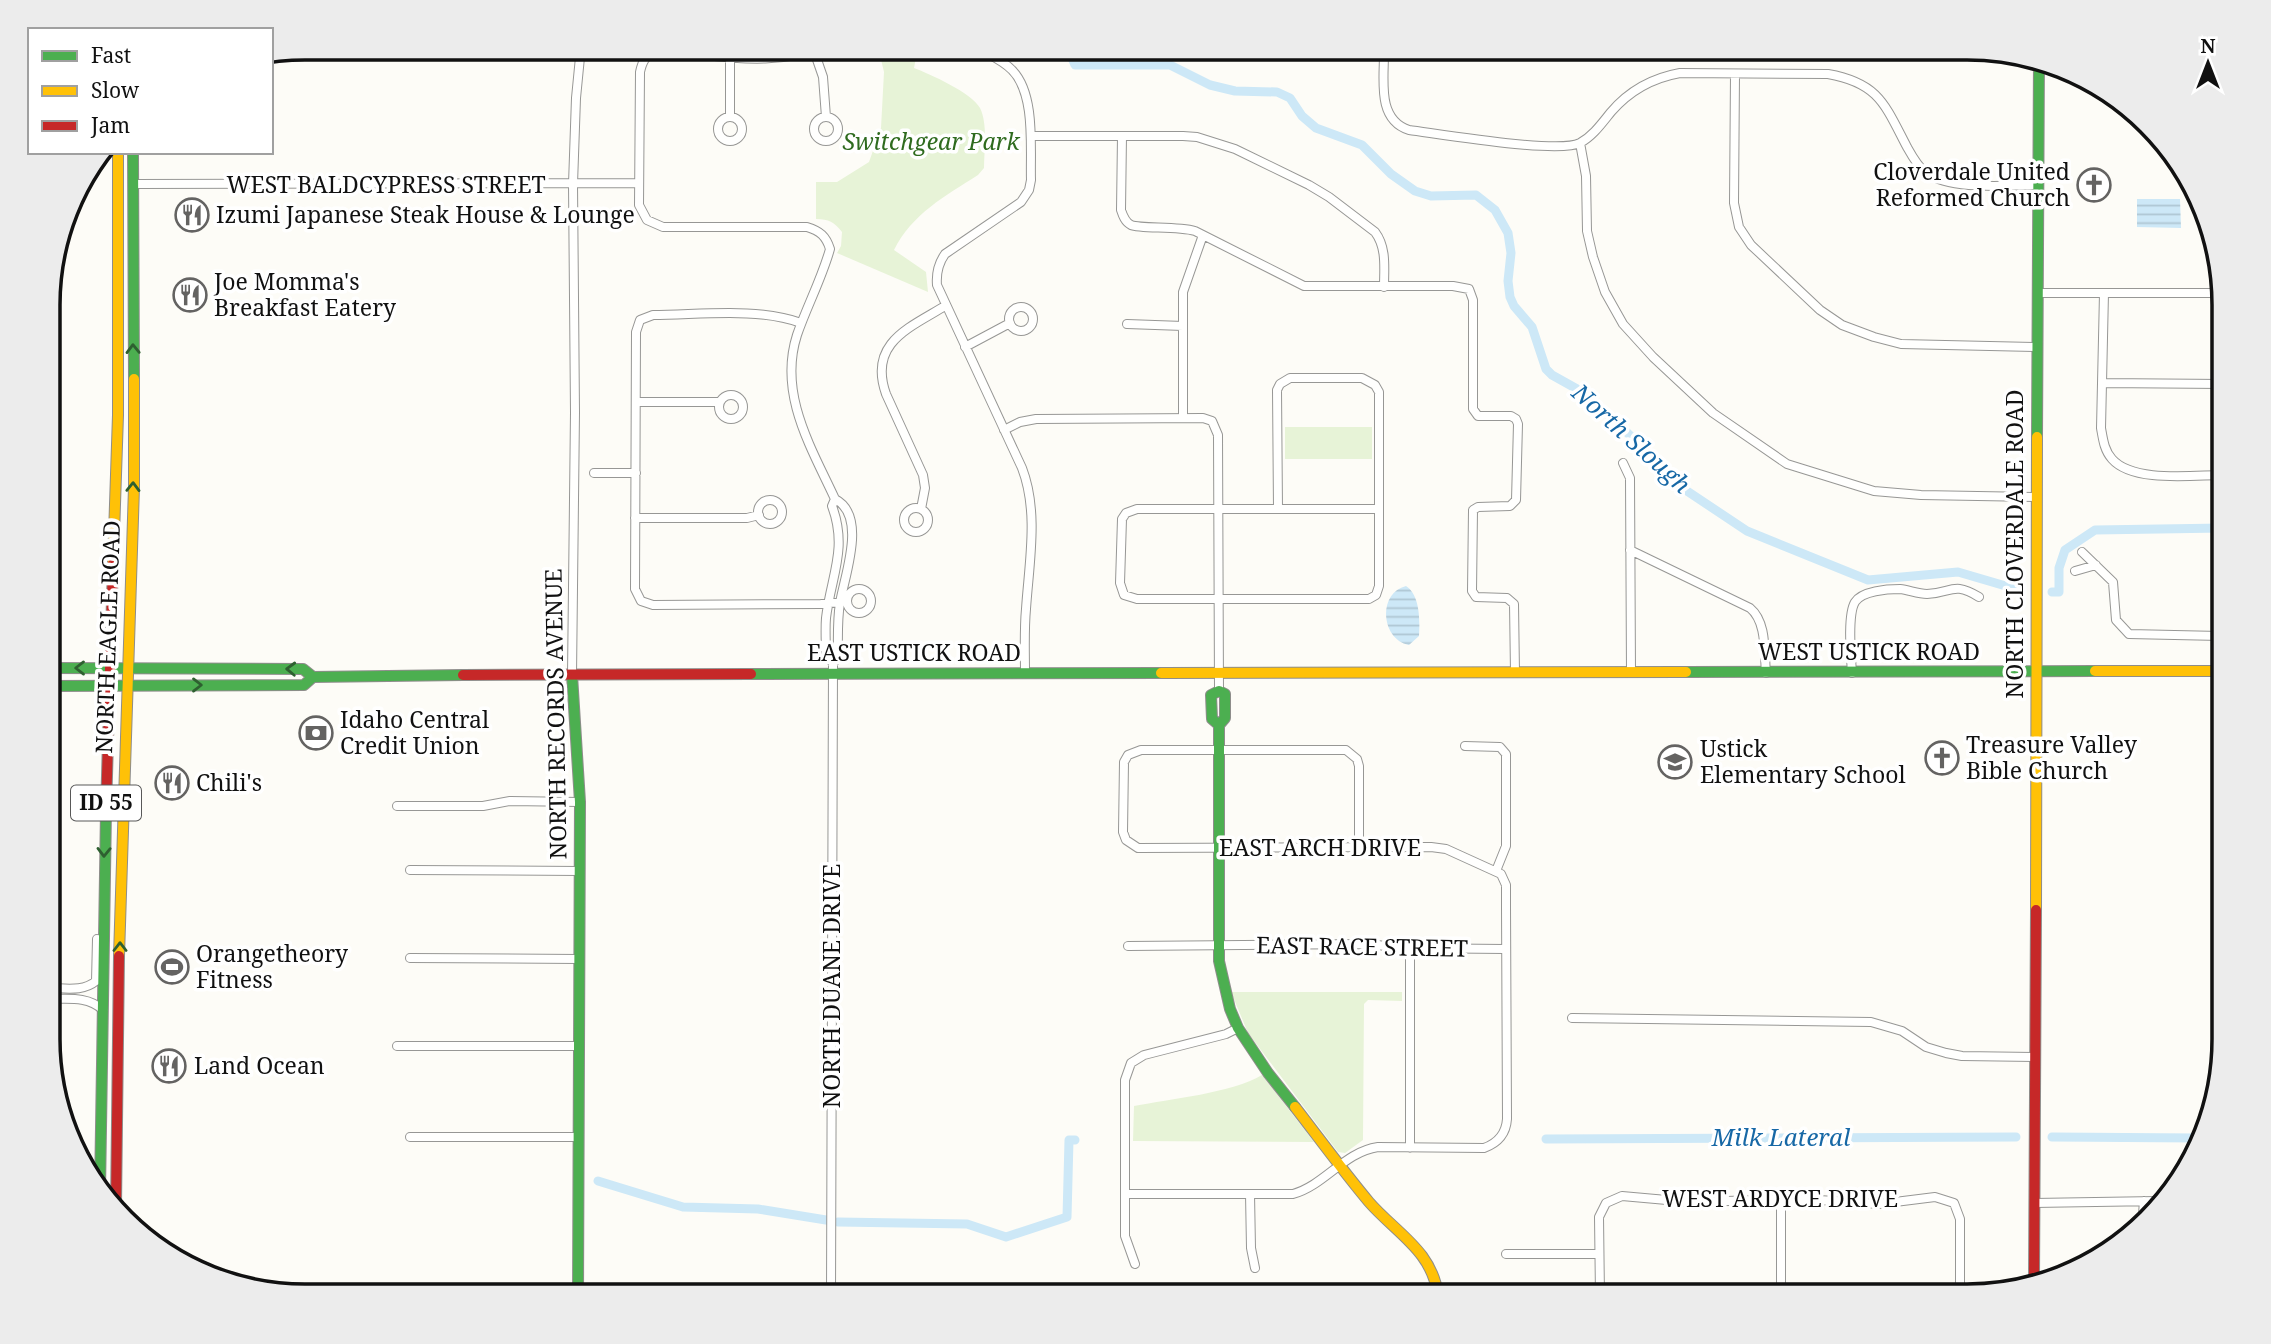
<svg xmlns="http://www.w3.org/2000/svg" width="2271" height="1344" font-family="'Noto Serif',serif">
<style>
.green{fill:#e7f3d7}
.water{fill:url(#water-rules)}
.lines{fill:none;stroke-linecap:round;stroke-linejoin:round}
.canal{stroke:#cde8f7;stroke-width:9}
.street-casing{stroke:#979795;stroke-width:10}
.fast-casing{stroke:#8e8d8b;stroke-width:12}
.slow-casing{stroke:#8e8d8b;stroke-width:12}
.jam-casing{stroke:#8e8d8b;stroke-width:12}
.street{stroke:#fffffe;stroke-width:8}
.fast{stroke:#4caf50;stroke-width:10}
.slow{stroke:#ffc107;stroke-width:10}
.jam{stroke:#c62828;stroke-width:10}
.oneway{stroke:#2e6030}
.labels{text-anchor:middle;stroke-width:7;stroke-linejoin:round;paint-order:stroke}
.shield{fill:#fff;stroke:#585858;stroke-width:2}
.shield-label{font-size:21px;font-weight:bold;fill:#111}
.park-label{font-size:23px;font-style:italic;fill:#2f6b1f;stroke:#fff}
.poi-label{font-size:23px;fill:#111;stroke:#fff;text-anchor:start}
.street-label{font-size:23px;fill:#111;stroke:#fff}
.water-label{font-size:24px;font-style:italic;fill:#1768a6;stroke:#fff}
.rim{fill:none;stroke:#111;stroke-width:3.5}
</style>
<defs>
<pattern id="water-rules" width="6" height="5" patternUnits="userSpaceOnUse" patternTransform="scale(1.75)"><rect width="6" height="5" fill="#cde8f7"/><path d="M0 2.5h6" fill="none" stroke="#afc6d3"/></pattern>
</defs>
<rect width="100%" height="100%" fill="#fdfcf7"/>
<path class="green" d="M 878,47 L 918,47 L 914,68 C 930,74 972,93 980,108 C 988,124 984,151 984,168 L 978,175 C 945,196 912,214 894,250 L 926,272 L 928,292 L 837,253 L 841,246 L 842,232 C 834,222 829,219 816,219 L 816,182 L 837,182 L 869,162 L 881,128 L 884,72 Z
M 1285,427 L 1372,427 L 1372,459 L 1285,459 Z
M 1231,992 L 1402,992 L 1402,1001 L 1368,1000 L 1364,1004 L 1363,1140 L 1345,1153 L 1338,1152 L 1248,1033 Z
M 1262,1075 L 1314,1142 L 1133,1141 L 1134,1106 C 1170,1099 1232,1093 1262,1075 Z"/>
<path class="water" d="M 2137,199 L 2180,199 L 2181,228 L 2137,227 Z
M 1406,586 C 1420,595 1420,620 1419,636 L 1409,645 C 1381,640 1377,593 1406,586 Z"/>
<g class="lines">
<path class="canal" d="M 1071,47 L 1071,56 L 1075,65 L 1170,65 L 1210,85 L 1235,91 L 1277,92 L 1290,98 L 1302,116 L 1316,128 L 1362,145 L 1391,174 L 1415,191 L 1431,196 L 1476,195 L 1495,210 L 1508,233 L 1511,253 L 1508,281 L 1510,297 L 1514,306 L 1532,327 L 1546,369 L 1552,375 L 1586,394 L 1652,456 L 1678,485 L 1747,531 L 1868,580 L 1958,572 L 2016,589
M 2052,592 L 2059,592 L 2059,568 L 2065,550 L 2095,530 L 2223,528
M 2052,1137 L 2198,1138
M 1546,1139 L 2016,1137
M 598,1181 L 683,1207 L 758,1209 L 826,1220
M 838,1222 L 967,1224 L 1006,1237 L 1067,1217 L 1069,1140 L 1075,1140"/>
<defs>
<path id="street" d="M 824,47 C 784,62 747,60 705,55 C 690,54 670,48 655,52 C 645,55 642,63 640,72 L 639,205 L 647,220 L 663,227 L 807,227 C 820,231 826,236 830,249 C 822,278 807,306 797,335 C 778,394 811,447 835,499
M 976,47 C 987,54 1003,60 1012,70 C 1036,94 1030,149 1031,180 L 1029,190 L 1021,202 L 945,254 C 938,264 936,273 937,285 L 1022,468 C 1039,512 1029,563 1026,609 C 1024,630 1025,653 1025,674
M 1384,47 C 1385,76 1375,119 1409,130 C 1440,134 1558,154 1580,143 C 1593,136 1602,123 1611,112 C 1629,91 1652,78 1680,73 L 1828,74 C 1879,83 1885,105 1907,147 C 1912,156 1918,167 1926,173 C 1952,191 2008,185 2038,185
M 814,51 L 823,77 L 826,117
M 730,58 L 730,117
M 1735,74 L 1734,203 L 1739,227 L 1751,245 L 1820,310 L 1842,325 L 1874,337 L 1901,344 L 2036,347
M814 129a12 12 0 1 1 24 0a12 12 0 1 1-24 0Z
M718 129a12 12 0 1 1 24 0a12 12 0 1 1-24 0Z
M 1031,136 L 1183,136 L 1197,137 L 1235,149 L 1309,185 L 1329,197 L 1375,232 C 1387,248 1384,268 1384,287
M 1122,136 L 1121,210 C 1123,216 1125,222 1131,225 C 1141,229 1177,226 1195,231 L 1304,286 L 1453,286 L 1469,289 L 1473,300 L 1473,409 L 1478,416 L 1511,416 L 1516,419 L 1518,424 L 1516,500 L 1510,506 L 1478,507 L 1473,510 L 1472,591 L 1476,597 L 1507,598 L 1514,604 L 1515,673
M 1580,143 L 1586,176 L 1587,231 L 1593,257 L 1605,292 L 1623,324 L 1653,357 L 1713,413 L 1787,464 L 1874,491 L 1921,495 L 2036,497
M 133,184 L 639,183
M 2037,293 L 2223,293
M 2104,293 L 2101,428 C 2103,439 2104,450 2112,459 C 2133,483 2193,475 2223,475
M1009 319a12 12 0 1 1 24 0a12 12 0 1 1-24 0Z
M 801,323 C 758,307 699,315 653,315 L 640,320 L 636,332 L 635,589 L 641,601 L 653,605 L 821,604 L 847,601
M 1127,324 L 1183,326
M 965,347 L 1010,323
M 2102,383 L 2223,384
M719 407a12 12 0 1 1 24 0a12 12 0 1 1-24 0Z
M 636,402 L 719,402
M 1183,418 L 1183,292 L 1203,235
M 1004,430 L 1020,422 L 1036,419 L 1203,418 L 1212,421 L 1218,435 L 1219,691
M 1623,463 L 1630,478 L 1631,673
M 594,473 L 636,473
M 835,499 C 868,516 844,577 840,603 C 837,621 838,640 838,658 L 833,663 L 826,656 C 826,643 825,630 826,618 C 831,576 848,549 832,506 Z
M758 512a12 12 0 1 1 24 0a12 12 0 1 1-24 0Z
M904 520a12 12 0 1 1 24 0a12 12 0 1 1-24 0Z
M 921,509 L 925,488 L 923,475 L 886,394 C 868,343 909,328 945,306
M 1278,509 L 1277,390 L 1280,384 L 1290,378 L 1362,378 L 1375,385 L 1379,392 L 1379,586 L 1376,595 L 1369,599 L 1137,599 L 1124,595 L 1120,583 L 1122,519 L 1126,513 L 1137,509 L 1379,509
M 635,518 L 747,518 L 759,515
M 2218,539 L 2221,671
M 1630,550 L 1750,608 C 1767,622 1764,652 1766,673
M 2082,552 L 2113,582 L 2116,620 L 2129,634 L 2220,636
M 2075,571 L 2096,565
M847 601a12 12 0 1 1 24 0a12 12 0 1 1-24 0Z
M 1852,673 C 1851,657 1847,615 1855,602 C 1862,591 1887,589 1900,589 C 1909,590 1918,594 1927,594 C 1952,593 1953,581 1979,597
M 572,675 L 575,412 L 573,184 L 576,98 L 581,47
M 1465,746 L 1500,747 L 1506,754 L 1506,846 L 1496,871
M 397,806 L 483,806 L 510,801 L 580,802
M 410,870 L 580,871
M 1128,946 L 1370,944 L 1400,948 L 1505,949
M 1410,948 L 1410,1148
M 410,958 L 579,959
M 49,988 C 65,988 83,992 96,981 L 97,939
M 49,999 C 69,999 88,996 103,1010
M 1572,1018 L 1871,1022 L 1902,1031 L 1926,1047 L 1946,1053 L 1962,1056 L 2035,1057
M 397,1046 L 579,1046
M 410,1137 L 579,1137
M 1125,1194 L 1293,1194 C 1325,1185 1344,1152 1378,1147 L 1484,1148 C 1498,1143 1506,1134 1507,1119 L 1506,907 L 1506,885 L 1501,874 L 1446,849 L 1431,847 L 1138,848 L 1126,840 L 1123,832 L 1124,762 L 1128,755 L 1141,750 L 1346,750 L 1357,759 L 1359,766 L 1359,847
M 1250,1194 L 1251,1248 L 1255,1268
M 1781,1199 L 1781,1296
M 2034,1203 L 2157,1201
M 2143,1214 L 2144,1201
M 1506,1254 L 1599,1254
M 1135,1264 L 1125,1236 L 1125,1080 L 1131,1063 L 1144,1055 L 1226,1034 L 1238,1028
M 1600,1296 L 1599,1217 L 1606,1203 L 1622,1196 L 1689,1202 L 1804,1199 L 1879,1204 L 1935,1197 L 1954,1203 L 1960,1219 L 1960,1296
M 831,1297 L 833,663"/>
<path id="fast" d="M 133,152 L 134,379
M 2037,437 L 2039,59
M 49,668 L 303,669 L 313,677
M 1686,672 L 2095,671
M 751,674 L 1161,673
M 572,675 L 580,802 L 578,1297
M 49,686 L 304,685 L 313,677 L 463,675
M 1219,691 L 1225,694 L 1225,718 L 1219,725 L 1212,719 L 1211,695 Z
M 1219,725 L 1219,961 L 1230,1009 L 1238,1028 L 1268,1073 L 1295,1107
M 100,1191 L 106,811"/>
<path id="slow" d="M 113,564 L 118,415 L 118,152
M 2095,671 L 2223,671
M 1161,673 L 1686,672
M 2036,910 L 2037,437
M 119,956 L 134,487 L 134,379
M 1295,1107 C 1319,1138 1343,1171 1369,1202 C 1396,1233 1433,1251 1438,1296"/>
<path id="jam" d="M 463,675 L 751,674
M 106,811 L 113,564
M 116,1206 L 119,956
M 2034,1281 L 2036,910"/>
</defs>
<use href="#street" class="street-casing"/>
<use href="#fast" class="fast-casing"/>
<use href="#slow" class="slow-casing"/>
<use href="#jam" class="jam-casing"/>
<use href="#street" class="street"/>
<use href="#fast" class="fast"/>
<use href="#slow" class="slow"/>
<use href="#jam" class="jam"/>
</g>
<defs><path id="oneway-chevron" d="M-2-3.5L2.5 0L-2 3.5" fill="none" stroke-width="1.6" stroke-linecap="round" stroke-linejoin="round" transform="scale(1.75)"/></defs>
<g class="oneway">
<use href="#oneway-chevron" transform="translate(133 349) rotate(-91)"/>
<use href="#oneway-chevron" transform="translate(133 487) rotate(-89)"/>
<use href="#oneway-chevron" transform="translate(80 668) rotate(180)"/>
<use href="#oneway-chevron" transform="translate(291 669) rotate(-178)"/>
<use href="#oneway-chevron" transform="translate(197 685)"/>
<use href="#oneway-chevron" transform="translate(104 852) rotate(91)"/>
<use href="#oneway-chevron" transform="translate(120 947) rotate(-90)"/>
</g>
<defs>
<symbol id="church-ring" viewBox="-11 -11 22 22"><circle r="9.5" fill="#fff" stroke="#646362" stroke-width="1.5"/><path d="M-1.2-6h2.4v3.5h3.3v2.4h-3.3V6h-2.4V-.1h-3.3v-2.4h3.3Z" fill="#646362"/></symbol>
<symbol id="restaurant-ring" viewBox="-11 -11 22 22"><circle r="9.5" fill="#fff" stroke="#646362" stroke-width="1.5"/><path d="M-5-6h1v4h1v-4h1v4h1v-4h1v5L-1.5 .5V6h-2V.5L-5-1ZM5-6V6H3V1.5H1.5Q1.5-4 5-6Z" fill="#646362"/></symbol>
<symbol id="bank-ring" viewBox="-11 -11 22 22"><circle r="9.5" fill="#fff" stroke="#646362" stroke-width="1.5"/><path d="M-6-4H6V4H-6ZM0-2.3a2.3 2.3 0 1 0 0 4.6a2.3 2.3 0 1 0 0-4.6Z" fill="#646362"/></symbol>
<symbol id="school-ring" viewBox="-11 -11 22 22"><circle r="9.5" fill="#fff" stroke="#646362" stroke-width="1.5"/><path d="M0-5L7-2L0 1L-7-2ZM-4 1L0 2.5L4 1V4Q0 6-4 4Z" fill="#646362"/></symbol>
<symbol id="stadium-ring" viewBox="-11 -11 22 22"><circle r="9.5" fill="#fff" stroke="#646362" stroke-width="1.5"/><path d="M0-5a6.5 5 0 1 0 0 10a6.5 5 0 1 0 0-10ZM-3.5-1.8h7v3.6h-7Z" fill="#646362"/></symbol>
</defs>
<g fill-rule="evenodd">
<use href="#church-ring" x="2075" y="166" width="38" height="38"/>
<use href="#restaurant-ring" x="173" y="196" width="38" height="38"/>
<use href="#restaurant-ring" x="171" y="276" width="38" height="38"/>
<use href="#bank-ring" x="297" y="714" width="38" height="38"/>
<use href="#church-ring" x="1923" y="739" width="38" height="38"/>
<use href="#school-ring" x="1656" y="743" width="38" height="38"/>
<use href="#restaurant-ring" x="153" y="764" width="38" height="38"/>
<use href="#stadium-ring" x="153" y="948" width="38" height="38"/>
<use href="#restaurant-ring" x="150" y="1047" width="38" height="38"/>
</g>
<g class="labels">
<rect class="shield" x="71" y="785.5" width="70" height="35" rx="5"/>
<g class="shield-label">
<text x="106" y="810">ID 55</text>
</g>
<g class="park-label">
<text x="931" y="150">Switchgear Park</text>
</g>
<g class="poi-label">
<text x="2070" y="180" text-anchor="end">Cloverdale United<tspan x="2070" dy="26">Reformed Church</tspan></text>
<text x="216" y="223">Izumi Japanese Steak House &amp; Lounge</text>
<text x="214" y="290">Joe Momma's<tspan x="214" dy="26">Breakfast Eatery</tspan></text>
<text x="340" y="728">Idaho Central<tspan x="340" dy="26">Credit Union</tspan></text>
<text x="1966" y="753">Treasure Valley<tspan x="1966" dy="26">Bible Church</tspan></text>
<text x="1700" y="757">Ustick<tspan x="1700" dy="26">Elementary School</tspan></text>
<text x="196" y="791">Chili's</text>
<text x="196" y="962">Orangetheory<tspan x="196" dy="26">Fitness</tspan></text>
<text x="194" y="1074">Land Ocean</text>
</g>
<g class="street-label">
<text x="386" y="193">WEST BALDCYPRESS STREET</text>
<text transform="translate(2015 544) rotate(-90)" y="8">NORTH CLOVERDALE ROAD</text>
<text transform="translate(108 637) rotate(-88)" y="8">NORTH EAGLE ROAD</text>
<text x="1869" y="660">WEST USTICK ROAD</text>
<text x="914" y="661">EAST USTICK ROAD</text>
<text transform="translate(556 714) rotate(-91)" y="8">NORTH RECORDS AVENUE</text>
<text x="1320" y="856">EAST ARCH DRIVE</text>
<text transform="translate(1362 947) rotate(1)" y="8">EAST RACE STREET</text>
<text transform="translate(832 986) rotate(-90)" y="8">NORTH DUANE DRIVE</text>
<text x="1780" y="1207">WEST ARDYCE DRIVE</text>
</g>
<g class="water-label">
<text transform="translate(1631 439) rotate(42)" y="8">North Slough</text>
<text x="1781" y="1146">Milk Lateral</text>
</g>
</g>
<path d="M0 0H2271V1344H0ZM305 60H1967A245 245 0 0 1 2212 305V1039A245 245 0 0 1 1967 1284H305A245 245 0 0 1 60 1039V305A245 245 0 0 1 305 60Z" fill="#ececec" fill-rule="evenodd"/>
<path class="rim" d="M305 60H1967A245 245 0 0 1 2212 305V1039A245 245 0 0 1 1967 1284H305A245 245 0 0 1 60 1039V305A245 245 0 0 1 305 60Z"/>
<rect x="28" y="28" width="245" height="126" fill="#ffffff" stroke="#a0a0a0" stroke-width="2"/>
<rect x="42" y="51" width="35" height="10" fill="#4caf50" stroke="#a0a0a0" stroke-width="2"/>
<text x="91" y="63" font-size="21" fill="#111111">Fast</text>
<rect x="42" y="86" width="35" height="10" fill="#ffc107" stroke="#a0a0a0" stroke-width="2"/>
<text x="91" y="98" font-size="21" fill="#111111">Slow</text>
<rect x="42" y="121" width="35" height="10" fill="#c62828" stroke="#a0a0a0" stroke-width="2"/>
<text x="91" y="133" font-size="21" fill="#111111">Jam</text>
<g transform="translate(2208 63)" stroke="#ffffff" stroke-width="5" paint-order="stroke">
<path d="M0-5L12 26L0 18L-12 26Z" fill="#111111"/>
<text y="-10" font-size="19" font-weight="bold" text-anchor="middle" fill="#111111">N</text>
</g>
</svg>
